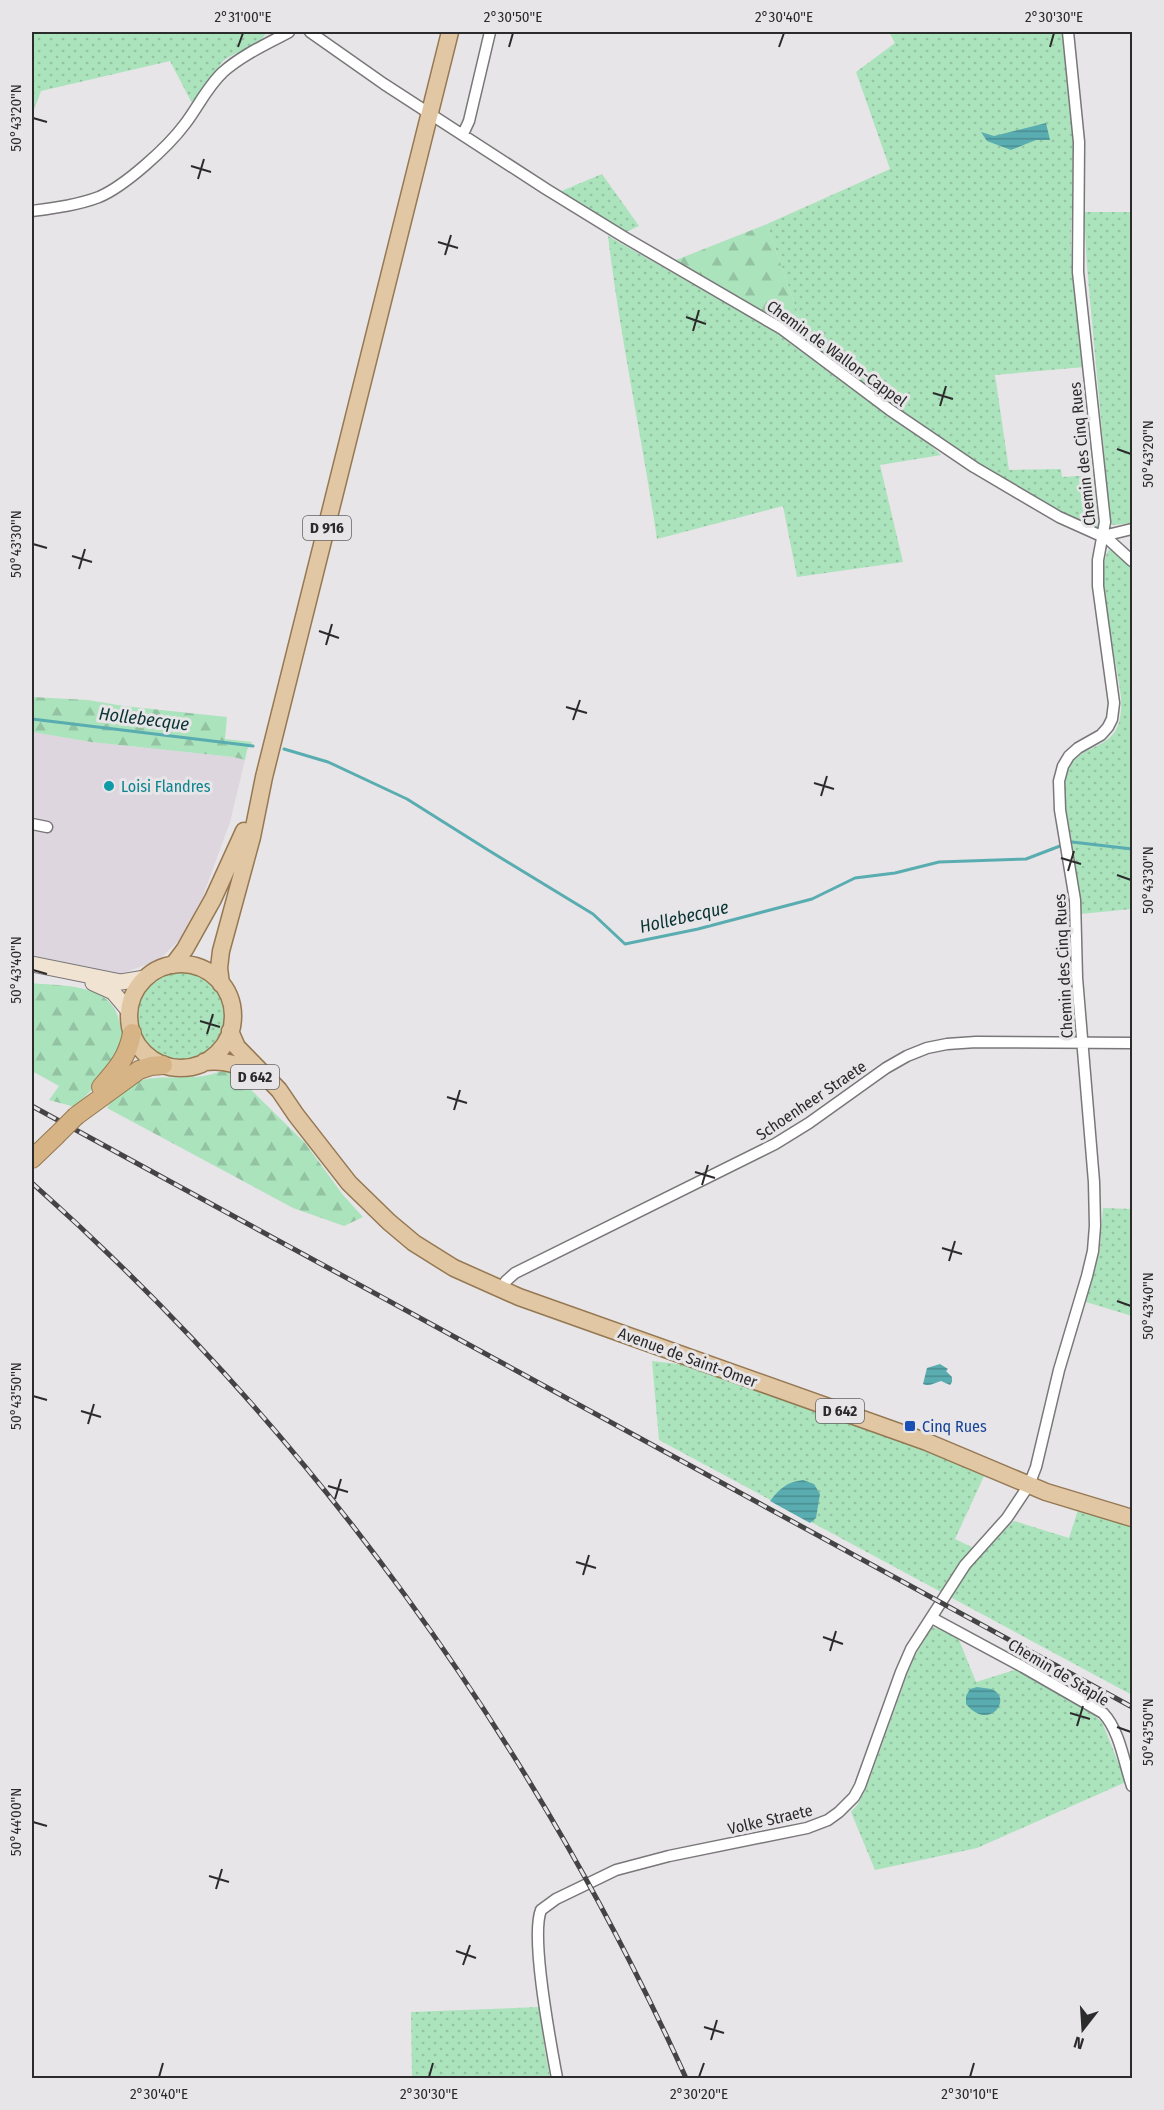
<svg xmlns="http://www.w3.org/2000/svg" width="1164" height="2110" font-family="'Fira Sans Condensed',sans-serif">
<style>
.built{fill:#ddd6df}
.grass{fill:url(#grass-dots)}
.forest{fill:url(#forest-firs)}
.water{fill:url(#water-rules)}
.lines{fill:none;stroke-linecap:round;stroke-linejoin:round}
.stream{stroke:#59adb1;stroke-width:3}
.minor-casing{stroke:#797779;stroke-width:13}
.secondary-casing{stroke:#797779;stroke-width:17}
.primary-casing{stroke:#957852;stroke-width:19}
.trunk-casing{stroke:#957852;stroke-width:20}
.minor{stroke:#fff;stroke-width:10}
.secondary{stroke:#f0e3d1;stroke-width:15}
.primary{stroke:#e1c7a4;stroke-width:16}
.trunk{stroke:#d7b486;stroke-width:18}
.rail-casing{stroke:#454445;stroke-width:5}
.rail{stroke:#e7e5e7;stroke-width:3;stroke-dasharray:9;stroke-linecap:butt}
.trunk-bridge-casing{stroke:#957852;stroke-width:20;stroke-linecap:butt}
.trunk-bridge{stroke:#d7b486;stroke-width:18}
.ticks{fill:none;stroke:#2c2b2c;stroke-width:2}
.culture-dot{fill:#0f9aa8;stroke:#e7e5e7;stroke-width:2}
.transit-dot{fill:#1a4fb4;stroke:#e7e5e7;stroke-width:2}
.labels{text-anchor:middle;stroke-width:6;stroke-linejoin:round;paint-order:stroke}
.shield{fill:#e7e5e7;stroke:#646364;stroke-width:1.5}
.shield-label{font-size:15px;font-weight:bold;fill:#2c2b2c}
.street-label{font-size:16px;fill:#2c2b2c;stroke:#e7e5e7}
.culture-label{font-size:16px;fill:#0d838f;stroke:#e7e5e7;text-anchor:start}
.transit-label{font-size:16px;fill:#164399;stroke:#e7e5e7;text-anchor:start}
.water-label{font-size:18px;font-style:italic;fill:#0a3436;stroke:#e7e5e7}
.neatline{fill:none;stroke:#2c2b2c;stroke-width:2}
.ticks-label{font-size:15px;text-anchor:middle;fill:#2c2b2c}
</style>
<defs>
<pattern id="grass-dots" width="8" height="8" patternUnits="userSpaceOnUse" patternTransform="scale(1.5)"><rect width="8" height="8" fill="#abe3bc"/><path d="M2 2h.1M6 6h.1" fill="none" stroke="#93c3a2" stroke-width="1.8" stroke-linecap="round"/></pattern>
<pattern id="forest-firs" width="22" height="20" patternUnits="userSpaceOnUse" patternTransform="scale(1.5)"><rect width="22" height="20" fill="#abe3bc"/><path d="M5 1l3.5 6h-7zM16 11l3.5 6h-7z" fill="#93c3a2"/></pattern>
<pattern id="water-rules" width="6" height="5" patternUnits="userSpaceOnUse" patternTransform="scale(1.5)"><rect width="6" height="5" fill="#59adb1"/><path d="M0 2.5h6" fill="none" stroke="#4a8d90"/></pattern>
</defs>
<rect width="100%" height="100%" fill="#e7e5e7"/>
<path class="built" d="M 32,732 L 91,742 L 233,757 L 245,760 L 230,822 L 203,896 L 181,938 L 159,960 L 121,974 L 32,957 Z"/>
<path class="grass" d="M 32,32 L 265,32 L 266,33 C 259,47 235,51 223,61 L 193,105 L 170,61 L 41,91 L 32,115 Z
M 889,32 L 1065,32 L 1074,142 L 1071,238 L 1072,272 L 1084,367 L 995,375 L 1009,470 L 1061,469 L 1062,477 L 1096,475 L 1101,518 L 1099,528 L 1089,526 L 1045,503 L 948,445 L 889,404 L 808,343 L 767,224 L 890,169 L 856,72 L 895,43 Z
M 602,174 L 639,226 L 622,234 L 559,192 Z
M 1132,212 L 1132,523 L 1114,525 L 1111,524 L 1110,518 L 1087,267 L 1084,212 Z
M 608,236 L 771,329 L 854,391 L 924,439 L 941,455 L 880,465 L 903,562 L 797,577 L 783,506 L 657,539 C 642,437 620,337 608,236 Z
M 1110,549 L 1118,553 L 1132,568 L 1132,909 L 1080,914 C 1079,890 1075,866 1072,841 C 1068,820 1061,794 1067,773 C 1079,736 1125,759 1121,697 C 1119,671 1092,564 1110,549 Z
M135 1016a45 45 0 1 1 90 0a45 45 0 1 1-90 0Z
M 1103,1208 L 1132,1209 L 1132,1316 L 1086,1302 L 1100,1249 Z
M 652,1361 L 695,1366 L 854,1421 L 985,1474 L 955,1539 L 982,1552 L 1014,1521 L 1069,1538 L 1078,1510 L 1132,1525 L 1132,1695 L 659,1440 Z
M 932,1627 L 957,1635 L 976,1682 L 1018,1669 L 1095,1716 L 1102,1722 L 1126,1782 L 977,1848 L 875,1870 L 851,1812 L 858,1804 L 867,1786 L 912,1661 Z
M 540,2007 L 544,2045 L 550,2078 L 412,2078 L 411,2012 Z"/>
<path class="forest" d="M 767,224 L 808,343 L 671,262 Z
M 32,697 L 88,700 L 124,706 L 227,717 L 225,739 L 252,742 L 247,750 L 245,760 L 233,757 L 91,742 L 32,732 Z
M 32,983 C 56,986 99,983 114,1008 C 120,1018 122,1033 124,1044 L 97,1084 L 75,1107 L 49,1100 L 59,1086 L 32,1071 Z
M 230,1069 L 305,1143 L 343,1195 L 363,1217 L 344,1226 L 293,1208 L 107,1108 C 128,1071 157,1079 193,1077 C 206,1077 218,1072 230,1069 Z"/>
<path class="water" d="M 1046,123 L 1050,140 L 1036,140 L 1011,150 L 987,141 L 981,132 L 994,136 Z
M 940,1364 L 948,1369 L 946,1371 L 952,1377 L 952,1382 L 950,1385 L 941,1381 C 935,1383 928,1387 923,1384 L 927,1368 Z
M 803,1480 L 814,1484 L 820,1494 L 816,1518 L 810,1523 L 770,1501 C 780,1488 787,1482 803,1480 Z
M 977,1687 C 981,1688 987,1688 991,1689 C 1014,1697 990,1733 966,1704 L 966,1696 L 970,1689 Z"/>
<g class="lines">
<path class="stream" d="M 32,719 L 253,746
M 284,749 L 328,762 L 407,799 L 488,850 L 593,914 L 625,944 L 698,929 L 812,899 L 855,878 L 895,873 L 939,862 L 1026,859 L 1060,846
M 1072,842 L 1132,849"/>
<defs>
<path id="minor" d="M 310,32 L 384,84 L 546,189 L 624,237 L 782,329 L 890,410 L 974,467 L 1059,517 L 1108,539 L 1132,561
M 463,134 L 469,121 L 490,32
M 32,211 C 54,208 78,205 99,197 C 125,186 168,147 185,124 C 198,107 207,87 223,72 C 242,55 267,44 289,32
M 1103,536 L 1132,529
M 32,824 L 47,827
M 500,1290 L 506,1281 L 515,1273 L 775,1144 L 809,1123 L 886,1068 L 907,1056 L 927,1048 L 947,1044 L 976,1042 L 1132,1043
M 932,1618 L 1023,1667 L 1103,1713 C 1120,1731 1124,1763 1132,1786
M 557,2078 C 551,2045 530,1938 541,1910 L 556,1899 L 616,1870 L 669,1856 L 807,1828 L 828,1820 L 839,1812 L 854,1797 L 860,1786 L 901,1672 L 911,1649 L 965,1565 L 1007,1518 L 1029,1485 L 1036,1467 L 1059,1370 L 1087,1276 L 1093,1251 L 1095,1226 L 1094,1182 L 1077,978 L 1075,900 L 1060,810 L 1059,781 L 1063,766 L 1069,756 L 1078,748 L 1101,735 L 1108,727 L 1112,719 L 1114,703 L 1098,586 L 1098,560 L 1105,522 L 1078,272 L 1079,142 L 1068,32"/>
<path id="secondary" d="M 32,964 L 121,982 L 145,978
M 93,983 L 113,992 L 129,1011"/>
<path id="primary" d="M129 1016a52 52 0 1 1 104 0a52 52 0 1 1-104 0Z
M 173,965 L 185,949 L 213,899 L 244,831
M 221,984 L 219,968 L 221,951 L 252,837 L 264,777 L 450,32
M 230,1031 L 237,1047 L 279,1090 L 296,1115 L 349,1183 L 389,1222 L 414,1243 L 454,1268 L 519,1297 L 927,1442 L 1046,1492 L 1132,1518
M 204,1062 C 225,1060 238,1063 255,1077"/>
<path id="trunk" d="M 101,1087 C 116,1070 128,1057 132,1033
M 76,1116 L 139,1070 L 151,1066 L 163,1065
M 32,1159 L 56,1136"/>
</defs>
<use href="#minor" class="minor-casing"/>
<use href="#secondary" class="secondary-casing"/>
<use href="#primary" class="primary-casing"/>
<use href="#trunk" class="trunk-casing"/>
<use href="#minor" class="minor"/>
<use href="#secondary" class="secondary"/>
<use href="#primary" class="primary"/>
<use href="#trunk" class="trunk"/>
<defs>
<path id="rail" d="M 32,1106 L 1132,1707
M 32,1183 C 311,1431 532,1739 686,2078"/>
</defs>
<use href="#rail" class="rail-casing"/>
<use href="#rail" class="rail"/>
<defs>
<path id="trunk-bridge" d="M 56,1136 L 76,1116"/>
</defs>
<use href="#trunk-bridge" class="trunk-bridge-casing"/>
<use href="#trunk-bridge" class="trunk-bridge"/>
</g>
<path class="ticks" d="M 238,47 L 243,33M 509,47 L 513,33M 779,47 L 784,33M 1050,47 L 1054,33M 33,118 L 47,122M 191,166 L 211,172M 198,179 L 204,159M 438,242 L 458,248M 445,255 L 451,235M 686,317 L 706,324M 693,331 L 699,310M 933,393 L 953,399M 940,406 L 946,386M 1117,449 L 1131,454M 33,544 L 47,548M 72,556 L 92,562M 79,569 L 85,549M 319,631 L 339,638M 326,645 L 332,624M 566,707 L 587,713M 573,720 L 580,700M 814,783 L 834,789M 821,796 L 827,776M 1061,858 L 1081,864M 1068,871 L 1074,851M 1117,875 L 1131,880M 33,970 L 47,974M 200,1021 L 220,1027M 207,1034 L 213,1014M 447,1097 L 467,1103M 454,1110 L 460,1090M 695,1172 L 715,1178M 702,1185 L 708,1165M 942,1248 L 962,1254M 949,1261 L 955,1241M 1117,1301 L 1131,1306M 33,1396 L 47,1400M 81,1411 L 101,1417M 88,1424 L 94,1404M 328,1486 L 348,1492M 335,1499 L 341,1479M 576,1562 L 596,1568M 583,1575 L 589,1555M 823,1637 L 843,1644M 830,1651 L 836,1631M 1070,1713 L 1090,1719M 1077,1726 L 1083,1706M 1117,1727 L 1131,1732M 33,1822 L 47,1826M 209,1876 L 229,1882M 216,1889 L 222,1869M 456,1951 L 476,1958M 463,1965 L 470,1945M 704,2027 L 724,2033M 711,2040 L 717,2020M 159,2077 L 163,2063M 429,2077 L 433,2063M 699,2077 L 704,2063M 970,2077 L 974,2063"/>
<circle class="culture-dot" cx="109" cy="786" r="6"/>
<rect class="transit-dot" x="904" y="1420" width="12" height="12" rx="3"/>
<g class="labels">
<g class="shield">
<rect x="303" y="516" width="48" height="24" rx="4.5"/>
<rect x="231" y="1065" width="48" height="24" rx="4.5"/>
<rect x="816" y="1399" width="48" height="24" rx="4.5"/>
</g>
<g class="shield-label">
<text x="327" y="533">D 916</text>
<text x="255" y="1082">D 642</text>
<text x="840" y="1416">D 642</text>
</g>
<g class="street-label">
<text transform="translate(837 353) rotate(36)" y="6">Chemin de Wallon-Cappel</text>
<text transform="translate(1082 454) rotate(-96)" y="6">Chemin des Cinq Rues</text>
<text transform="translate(1063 966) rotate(-93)" y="6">Chemin des Cinq Rues</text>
<text transform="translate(811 1100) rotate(-34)" y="6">Schoenheer Straete</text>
<text transform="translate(688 1357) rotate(20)" y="6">Avenue de Saint-Omer</text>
<text transform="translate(1059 1672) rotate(31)" y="6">Chemin de Staple</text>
<text transform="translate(770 1819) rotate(-13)" y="6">Volke Straete</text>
</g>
<g class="culture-label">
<text x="121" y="792">Loisi Flandres</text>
</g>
<g class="transit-label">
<text x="922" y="1432">Cinq Rues</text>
</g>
<g class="water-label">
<text transform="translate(144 719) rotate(7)" y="6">Hollebecque</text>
<text transform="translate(684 917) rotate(-13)" y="6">Hollebecque</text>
</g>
</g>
<rect width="1164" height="2110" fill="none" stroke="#e7e5e7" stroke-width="66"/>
<g transform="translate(1083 2029) rotate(197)" stroke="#e7e5e7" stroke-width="4.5" paint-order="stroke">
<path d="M0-4.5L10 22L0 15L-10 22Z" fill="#2c2b2c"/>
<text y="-9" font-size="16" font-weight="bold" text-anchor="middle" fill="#2c2b2c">N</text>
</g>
<rect x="33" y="33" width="1098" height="2044" class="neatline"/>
<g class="ticks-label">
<text x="243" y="22">2°31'00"E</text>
<text x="513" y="22">2°30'50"E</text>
<text x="784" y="22">2°30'40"E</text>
<text x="1054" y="22">2°30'30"E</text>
<text transform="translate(16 118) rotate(-90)" y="5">50°43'20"N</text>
<text transform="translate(1148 454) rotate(-90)" y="5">50°43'20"N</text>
<text transform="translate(16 544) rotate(-90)" y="5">50°43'30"N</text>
<text transform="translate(1148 880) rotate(-90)" y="5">50°43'30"N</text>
<text transform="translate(16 970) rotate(-90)" y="5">50°43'40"N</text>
<text transform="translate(1148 1306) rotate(-90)" y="5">50°43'40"N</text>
<text transform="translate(16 1396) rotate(-90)" y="5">50°43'50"N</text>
<text transform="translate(1148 1732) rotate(-90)" y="5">50°43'50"N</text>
<text transform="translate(16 1822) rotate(-90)" y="5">50°44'00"N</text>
<text x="159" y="2099">2°30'40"E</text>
<text x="429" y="2099">2°30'30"E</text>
<text x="699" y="2099">2°30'20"E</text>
<text x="970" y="2099">2°30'10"E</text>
</g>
</svg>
